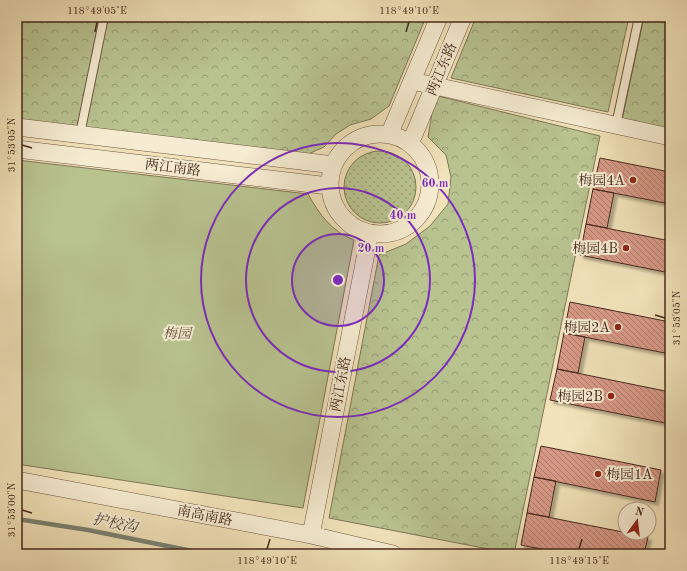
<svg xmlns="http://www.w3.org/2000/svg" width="687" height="571" font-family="'Old Standard TT','Noto Serif SC',serif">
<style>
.grass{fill:url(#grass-dots);stroke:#807656}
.forest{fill:url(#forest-crowns);stroke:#807656}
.park{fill:#b8c390;stroke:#807656}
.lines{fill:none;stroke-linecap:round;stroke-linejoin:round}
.stream{stroke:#798273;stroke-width:4.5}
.building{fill:url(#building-back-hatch);stroke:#47291d;filter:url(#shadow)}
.lane-casing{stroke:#725744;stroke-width:10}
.street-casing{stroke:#725744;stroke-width:18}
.lane{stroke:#f6ecd2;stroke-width:8}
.street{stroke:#f6ecd2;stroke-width:17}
.ticks{fill:none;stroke:#47291d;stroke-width:1.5}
.ring{fill:none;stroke:#7b2cbf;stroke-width:2}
.poi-dot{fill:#8f2418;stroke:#f6ecd2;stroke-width:1.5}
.labels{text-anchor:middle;stroke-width:4;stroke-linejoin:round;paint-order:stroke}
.street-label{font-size:14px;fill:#47291d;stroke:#f6ecd2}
.poi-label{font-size:14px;fill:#47291d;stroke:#f6ecd2;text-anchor:end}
.park-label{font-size:14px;font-style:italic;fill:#63503a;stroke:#f6ecd2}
.water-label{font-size:15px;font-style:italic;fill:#5c4e41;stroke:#f6ecd2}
.centre{fill:#7b2cbf;stroke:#f6ecd2;stroke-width:2}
.ring-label{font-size:12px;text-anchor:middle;font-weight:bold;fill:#7b2cbf;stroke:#f6ecd2;stroke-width:4;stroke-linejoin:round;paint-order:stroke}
.neatline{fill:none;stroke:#47291d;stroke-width:1.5}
.ticks-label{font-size:10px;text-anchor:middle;fill:#47291d}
</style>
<defs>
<pattern id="grass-dots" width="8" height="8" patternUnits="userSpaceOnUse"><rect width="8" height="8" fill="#b8c390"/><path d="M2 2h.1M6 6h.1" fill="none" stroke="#979e75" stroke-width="1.8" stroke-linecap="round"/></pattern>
<pattern id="forest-crowns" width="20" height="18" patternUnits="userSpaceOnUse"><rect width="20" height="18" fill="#b8c390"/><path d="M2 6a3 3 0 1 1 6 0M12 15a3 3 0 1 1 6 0" fill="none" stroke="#979e75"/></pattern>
<pattern id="building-back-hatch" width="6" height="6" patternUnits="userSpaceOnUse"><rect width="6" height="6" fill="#d69886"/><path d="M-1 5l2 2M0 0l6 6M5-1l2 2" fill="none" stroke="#af7c6d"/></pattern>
<filter id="shadow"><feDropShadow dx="3.5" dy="3.5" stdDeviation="1" flood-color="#0004"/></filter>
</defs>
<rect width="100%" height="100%" fill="#f1e2b9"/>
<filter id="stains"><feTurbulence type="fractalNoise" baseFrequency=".005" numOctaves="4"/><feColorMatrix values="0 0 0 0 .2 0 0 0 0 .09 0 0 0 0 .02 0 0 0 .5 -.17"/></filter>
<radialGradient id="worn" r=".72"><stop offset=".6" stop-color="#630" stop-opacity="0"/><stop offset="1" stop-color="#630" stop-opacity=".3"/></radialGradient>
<path class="grass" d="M344 187a36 36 0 1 1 72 0a36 36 0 1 1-72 0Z"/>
<path class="forest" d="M 17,17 L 426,17 L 389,106 L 371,119 L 350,125 L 336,134 L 324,147 L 306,155 L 17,121 Z
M 476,17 L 629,17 L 608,112 L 451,78 Z
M 644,17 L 670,17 L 670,130 L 622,120 Z
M 438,96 L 600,136 L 514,554 L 329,518 L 379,255 L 406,244 L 430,226 L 448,204 L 451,177 L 446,155 L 428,137 L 432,113 Z"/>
<path class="park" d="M 17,160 L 308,194 C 320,215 331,231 354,240 L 303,508 L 17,464 Z"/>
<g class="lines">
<path class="stream" d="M 17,519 L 88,530 L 207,554"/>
</g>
<path class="building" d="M 600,158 L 670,172 L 670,204 L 593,189 Z
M 593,189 L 614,193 L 607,228 L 586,224 Z
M 586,224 L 670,241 L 670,273 L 580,255 Z
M 570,302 L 670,322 L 670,354 L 564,333 Z
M 564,333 L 585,337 L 578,373 L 557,369 Z
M 557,369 L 670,392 L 670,424 L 550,400 Z
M 541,446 L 661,470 L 655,502 L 534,477 Z
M 534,477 L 556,481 L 549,517 L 527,513 Z
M 527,513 L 648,537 L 644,554 L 567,554 L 521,545 Z"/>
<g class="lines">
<defs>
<path id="lane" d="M 616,125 L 639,17
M 80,134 L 104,17"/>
<path id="street" d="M 412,81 L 670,137
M 17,127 L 334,165
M330 184a50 50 0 1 1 100 0a50 50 0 1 1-100 0Z
M 389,135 L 439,17
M 410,144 L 463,17
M 17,149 L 329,186
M 17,480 L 311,535 L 393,554
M 311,535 L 370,233"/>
</defs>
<use href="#lane" class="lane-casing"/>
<use href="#street" class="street-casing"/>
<use href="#lane" class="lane"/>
<use href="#street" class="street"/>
</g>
<path class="ticks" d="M 95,32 L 97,22M 406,32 L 409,22M 22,145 L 32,148M 655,315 L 665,318M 22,510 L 32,513M 267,549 L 270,539M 579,549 L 582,539"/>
<circle cx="338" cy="280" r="46" fill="#7b2cbf" fill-opacity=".12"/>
<g class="ring">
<circle cx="338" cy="280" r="46"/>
<circle cx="338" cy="280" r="92"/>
<circle cx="338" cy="280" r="137"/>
</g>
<g class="poi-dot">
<circle cx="633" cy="180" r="4"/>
<circle cx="626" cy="248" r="4"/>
<circle cx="618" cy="327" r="4"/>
<circle cx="611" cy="396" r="4"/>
<circle cx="598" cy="474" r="4"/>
</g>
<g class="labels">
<g class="street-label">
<text transform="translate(441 69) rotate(-67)" y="5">两江东路</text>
<text transform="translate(173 167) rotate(7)" y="5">两江南路</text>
<text transform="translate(340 384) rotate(-79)" y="5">两江东路</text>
<text transform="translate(205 515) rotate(11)" y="5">南高南路</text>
</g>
<g class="poi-label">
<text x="625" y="185">梅园4A</text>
<text x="618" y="253">梅园4B</text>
<text x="610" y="332">梅园2A</text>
<text x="603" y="401">梅园2B</text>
<text x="606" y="479" text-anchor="start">梅园1A</text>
</g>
<g class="park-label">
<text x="177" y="338">梅园</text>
</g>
<g class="water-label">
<text transform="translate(115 523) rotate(11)" y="5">护校沟</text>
</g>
</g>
<circle cx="338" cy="280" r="6" class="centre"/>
<g class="ring-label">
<text x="435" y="187">60 m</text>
<text x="403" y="219">40 m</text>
<text x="371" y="252">20 m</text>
</g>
<rect width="687" height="571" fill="none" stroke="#f1e2b9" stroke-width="44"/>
<g transform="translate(637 521) rotate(15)"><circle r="19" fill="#f6ecd2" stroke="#b09e8a"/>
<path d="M0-3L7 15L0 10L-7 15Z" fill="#8f2418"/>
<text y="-6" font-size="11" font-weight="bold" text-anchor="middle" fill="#47291d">N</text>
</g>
<rect x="22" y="22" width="643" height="527" class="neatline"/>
<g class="ticks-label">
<text x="97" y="14">118°49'05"E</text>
<text x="409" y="14">118°49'10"E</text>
<text transform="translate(11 145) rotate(-90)" y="4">31°53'05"N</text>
<text transform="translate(676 318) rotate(-90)" y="4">31°53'05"N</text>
<text transform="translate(11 510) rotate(-90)" y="4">31°53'00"N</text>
<text x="267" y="564">118°49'10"E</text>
<text x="579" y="564">118°49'15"E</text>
</g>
<rect width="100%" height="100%" filter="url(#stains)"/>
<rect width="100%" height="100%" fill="url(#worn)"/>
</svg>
